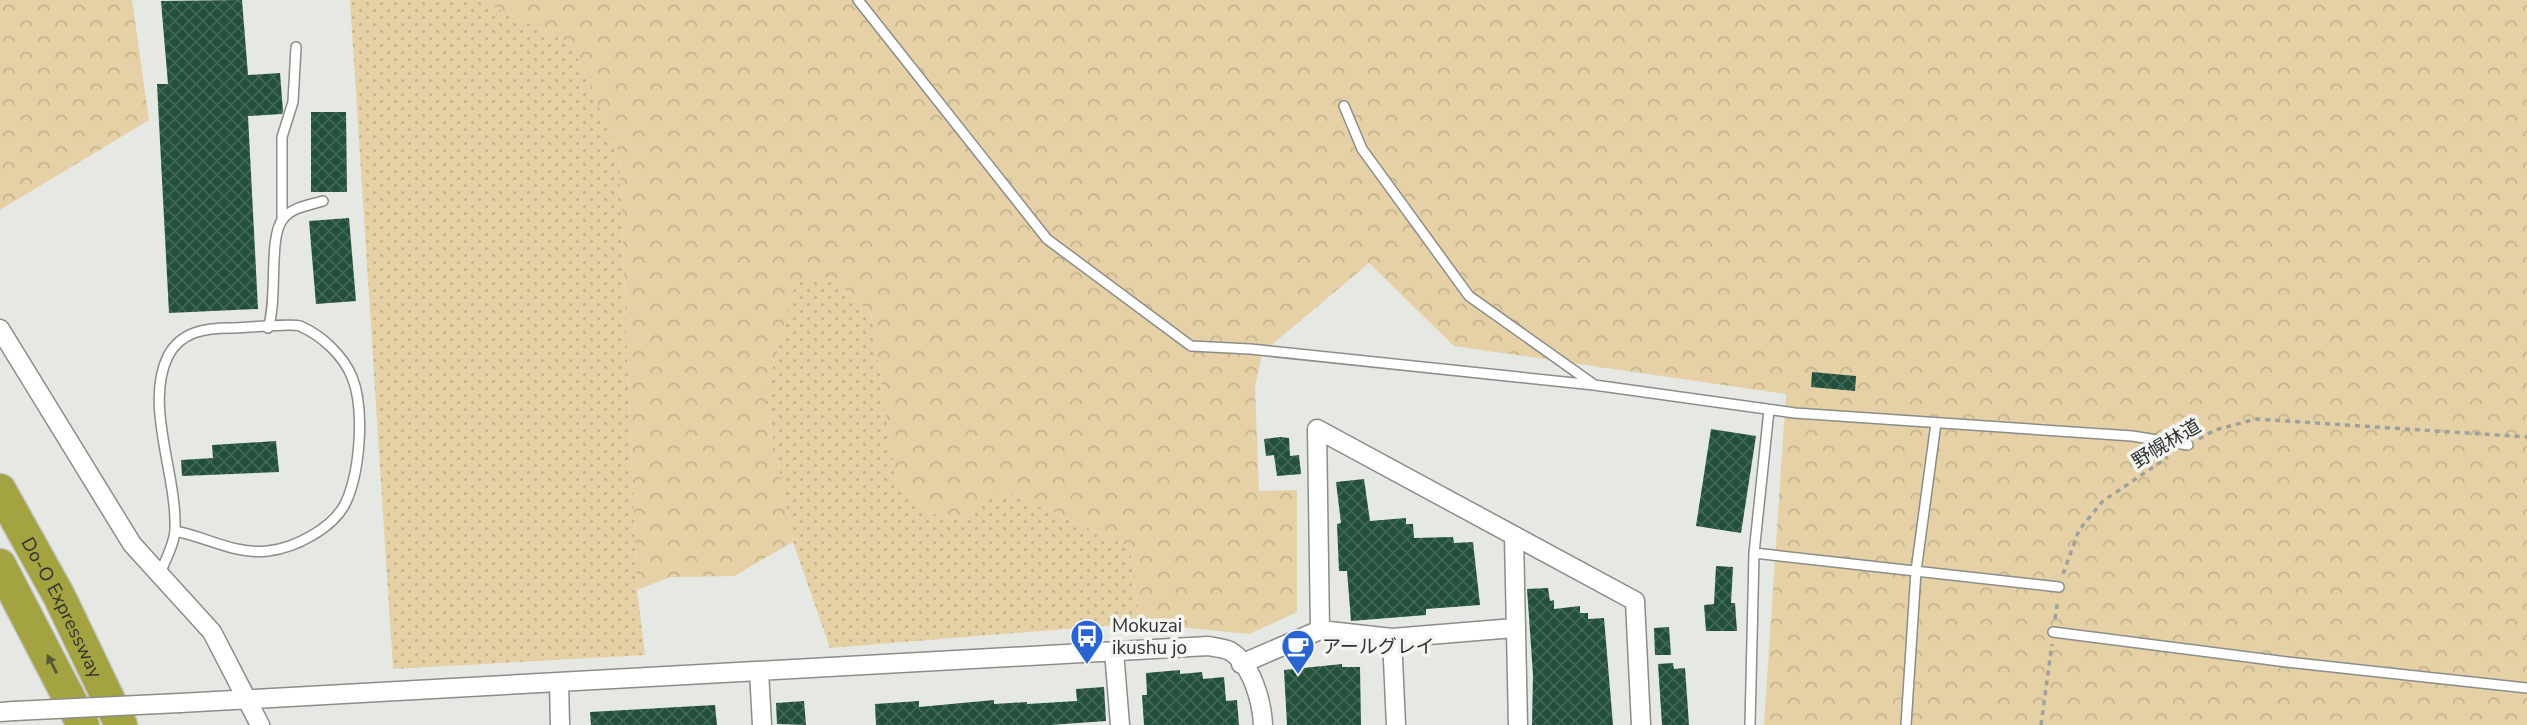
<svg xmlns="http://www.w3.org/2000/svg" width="2527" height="725" font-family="'Nunito Sans','Noto Sans JP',sans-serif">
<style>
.grass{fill:url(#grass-dots)}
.forest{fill:url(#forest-crowns)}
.building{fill:url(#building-cross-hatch)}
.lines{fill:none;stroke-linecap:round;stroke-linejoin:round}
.lane-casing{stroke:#8a8d88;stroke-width:12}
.street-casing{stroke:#8a8d88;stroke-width:21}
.highway-casing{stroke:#c5c6c5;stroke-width:35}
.path{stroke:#9fa19e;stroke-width:3.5;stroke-dasharray:5 5;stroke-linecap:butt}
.lane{stroke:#fff;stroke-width:9}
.street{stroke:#fff;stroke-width:18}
.highway{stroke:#a3a341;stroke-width:32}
.street-bridge-casing{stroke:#8a8d88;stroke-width:21;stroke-linecap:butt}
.street-bridge{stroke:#fff;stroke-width:18}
.oneway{fill:#585a36}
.labels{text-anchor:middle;stroke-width:7;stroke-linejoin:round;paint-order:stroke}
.street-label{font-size:19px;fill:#303230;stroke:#f2f5f0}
.poi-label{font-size:19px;fill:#303230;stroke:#f2f5f0;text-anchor:start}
</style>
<defs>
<pattern id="grass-dots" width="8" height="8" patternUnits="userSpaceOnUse" patternTransform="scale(1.75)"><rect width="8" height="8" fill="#e6d1a6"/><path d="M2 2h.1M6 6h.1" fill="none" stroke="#c6b48f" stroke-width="1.8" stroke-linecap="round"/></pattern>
<pattern id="forest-crowns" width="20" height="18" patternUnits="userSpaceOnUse" patternTransform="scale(1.75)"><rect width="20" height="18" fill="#e6d1a6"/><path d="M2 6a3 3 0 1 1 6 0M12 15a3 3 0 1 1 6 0" fill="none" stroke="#c6b48f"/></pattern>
<pattern id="building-cross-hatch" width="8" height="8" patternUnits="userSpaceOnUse" patternTransform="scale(1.75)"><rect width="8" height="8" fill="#22503a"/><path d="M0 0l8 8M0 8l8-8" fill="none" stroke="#426755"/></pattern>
</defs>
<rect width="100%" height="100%" fill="#e5e8e3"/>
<path class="grass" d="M 350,0 L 479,0 L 572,44 L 619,153 L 637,590 L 645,655 L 393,669 Z
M 831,277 L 871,314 L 896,481 L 925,512 L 965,520 L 991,497 L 1005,491 L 1130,547 L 1140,623 L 830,648 L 793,542 L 765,397 L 796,280 Z"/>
<path class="forest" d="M 0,0 L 132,0 L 149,120 L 0,210 Z
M 479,0 L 2527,0 L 2527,725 L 1764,725 L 1786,394 L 1454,346 L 1369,263 L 1262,353 L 1255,388 L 1259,491 L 1297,490 L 1297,612 L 1249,634 L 1140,623 L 1130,547 L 1005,491 L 991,498 L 965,520 L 925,512 L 896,481 L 871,314 L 831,277 L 796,281 L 765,397 L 793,542 L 734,576 L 670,577 L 637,590 L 619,153 L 572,44 Z"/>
<path class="building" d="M 242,0 L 248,75 L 280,73 L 283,111 L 282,114 L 248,116 L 258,309 L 169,313 L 157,84 L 168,84 L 161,1 Z
M 311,112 L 346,112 L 347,192 L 311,192 Z
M 349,218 L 356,301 L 316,304 L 309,221 Z
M 1812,372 L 1856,376 L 1855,391 L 1811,387 Z
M 1711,429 L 1756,436 L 1741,533 L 1696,526 Z
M 1280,437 L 1289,438 L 1290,456 L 1299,455 L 1301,474 L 1277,476 L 1274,455 L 1266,456 L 1264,439 Z
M 276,441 L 279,472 L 182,476 L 181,460 L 213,458 L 212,445 Z
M 1364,479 L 1370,521 L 1406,518 L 1406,524 L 1413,524 L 1414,538 L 1453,537 L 1454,543 L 1473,542 L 1480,605 L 1426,609 L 1426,615 L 1351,621 L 1347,571 L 1339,571 L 1337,524 L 1341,523 L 1336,482 Z
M 1716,566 L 1733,567 L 1731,603 L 1735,603 L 1737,631 L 1706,631 L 1704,605 L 1714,604 Z
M 1548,588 L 1550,601 L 1554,600 L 1554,609 L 1580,606 L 1580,613 L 1588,613 L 1588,619 L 1604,618 L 1613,725 L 1532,725 L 1533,675 L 1527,589 Z
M 1669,627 L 1671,655 L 1655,655 L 1654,628 Z
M 1673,663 L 1674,669 L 1685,668 L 1689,725 L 1662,725 L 1658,664 Z
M 1342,664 L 1342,667 L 1360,667 L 1361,725 L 1287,725 L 1284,670 Z
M 1180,670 L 1180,674 L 1202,672 L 1203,679 L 1224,677 L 1226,701 L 1237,700 L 1239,725 L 1144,725 L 1142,695 L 1147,695 L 1146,673 Z
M 1104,687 L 1106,721 L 1051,725 L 876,725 L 875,704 L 919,701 L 919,707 L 994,700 L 994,704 L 1027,702 L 1027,704 L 1077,701 L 1076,689 Z
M 804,701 L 806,725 L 777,724 L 776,703 Z
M 715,705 L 717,725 L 591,725 L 590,712 Z"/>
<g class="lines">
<defs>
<path id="lane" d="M 858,0 L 1047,239 L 1191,346 L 1250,349 L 1594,385 L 1795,413 L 2132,436 L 2188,445
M 1344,106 L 1362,149 L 1469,296 L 1593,384
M 282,219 L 282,137 L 293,102 L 296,47
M 268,328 C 278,300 268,236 283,219 C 292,207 310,205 323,201
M 1769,410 L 1754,553 L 2059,587
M 160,574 C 165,560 175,543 175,529 C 177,474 144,405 168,356 C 181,331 206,328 231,328 C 245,328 292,323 300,326 C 321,335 343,355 352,377 C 365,409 360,471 346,502 C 334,528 295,548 268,551 C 235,555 207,537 175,531
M 2053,632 L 2287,662 L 2527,688
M 1750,725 L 1754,553
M 1906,725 L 1916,571 L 1936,423"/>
<path id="street" d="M 0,329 L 132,544 L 212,632 L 260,725
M 1514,536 L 1518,725
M 1320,630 L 1317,429 L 1635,601 L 1641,725
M 1392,638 L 1396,725
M 1114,651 L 1120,725
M 1241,664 L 1320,630 L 1392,638 L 1514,628
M 759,671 L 762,725
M 559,682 L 560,725
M 180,703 L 1208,646 C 1214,647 1224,648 1230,651 C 1252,664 1262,702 1263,725
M 0,712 L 14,711"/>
<g id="highway">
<path id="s1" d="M 0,490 L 59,596 L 121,725"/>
<path d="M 0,565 L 83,725"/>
</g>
</defs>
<use href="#lane" class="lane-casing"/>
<use href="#street" class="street-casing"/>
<use href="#highway" class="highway-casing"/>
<path class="path" d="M 2199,439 L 2215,430 L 2256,419 L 2527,437
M 2063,574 L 2079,530 L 2103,501 L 2168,457
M 2055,619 L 2058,599
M 2041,725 L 2052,644"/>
<use href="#lane" class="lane"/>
<use href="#street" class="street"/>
<use href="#highway" class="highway"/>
<defs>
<path id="street-bridge" d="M 14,711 L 180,703"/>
</defs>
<use href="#street-bridge" class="street-bridge-casing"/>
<use href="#street-bridge" class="street-bridge"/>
</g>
<defs><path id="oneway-solid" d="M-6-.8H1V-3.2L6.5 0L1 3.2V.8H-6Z" transform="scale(1.75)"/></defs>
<use class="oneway" href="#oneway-solid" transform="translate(52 664) rotate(-117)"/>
<defs>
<symbol id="bus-pin" viewBox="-11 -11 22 30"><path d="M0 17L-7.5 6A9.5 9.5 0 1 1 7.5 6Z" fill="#2964d1" stroke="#f2f5f0"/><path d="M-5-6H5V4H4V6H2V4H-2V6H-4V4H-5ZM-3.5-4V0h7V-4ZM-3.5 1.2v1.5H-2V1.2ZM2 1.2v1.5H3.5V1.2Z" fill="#fff"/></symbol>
<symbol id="cafe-pin" viewBox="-11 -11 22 30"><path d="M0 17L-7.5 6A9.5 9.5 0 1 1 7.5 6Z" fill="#2964d1" stroke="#f2f5f0"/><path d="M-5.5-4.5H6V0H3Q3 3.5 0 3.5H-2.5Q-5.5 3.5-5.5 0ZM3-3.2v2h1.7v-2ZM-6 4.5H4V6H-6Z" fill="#fff"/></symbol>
</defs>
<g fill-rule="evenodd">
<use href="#bus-pin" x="1068" y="617" width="38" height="52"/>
<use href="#cafe-pin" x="1279" y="627" width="38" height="52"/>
</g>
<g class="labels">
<g class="street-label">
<text transform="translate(2166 443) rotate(-31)" y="7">野幌林道</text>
<text dy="7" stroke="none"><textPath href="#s1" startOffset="133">Do-O Expressway</textPath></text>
</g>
<g class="poi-label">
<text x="1112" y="632">Mokuzai<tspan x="1112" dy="22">ikushu jo</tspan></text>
<text x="1322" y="653">アールグレイ</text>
</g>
</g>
</svg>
